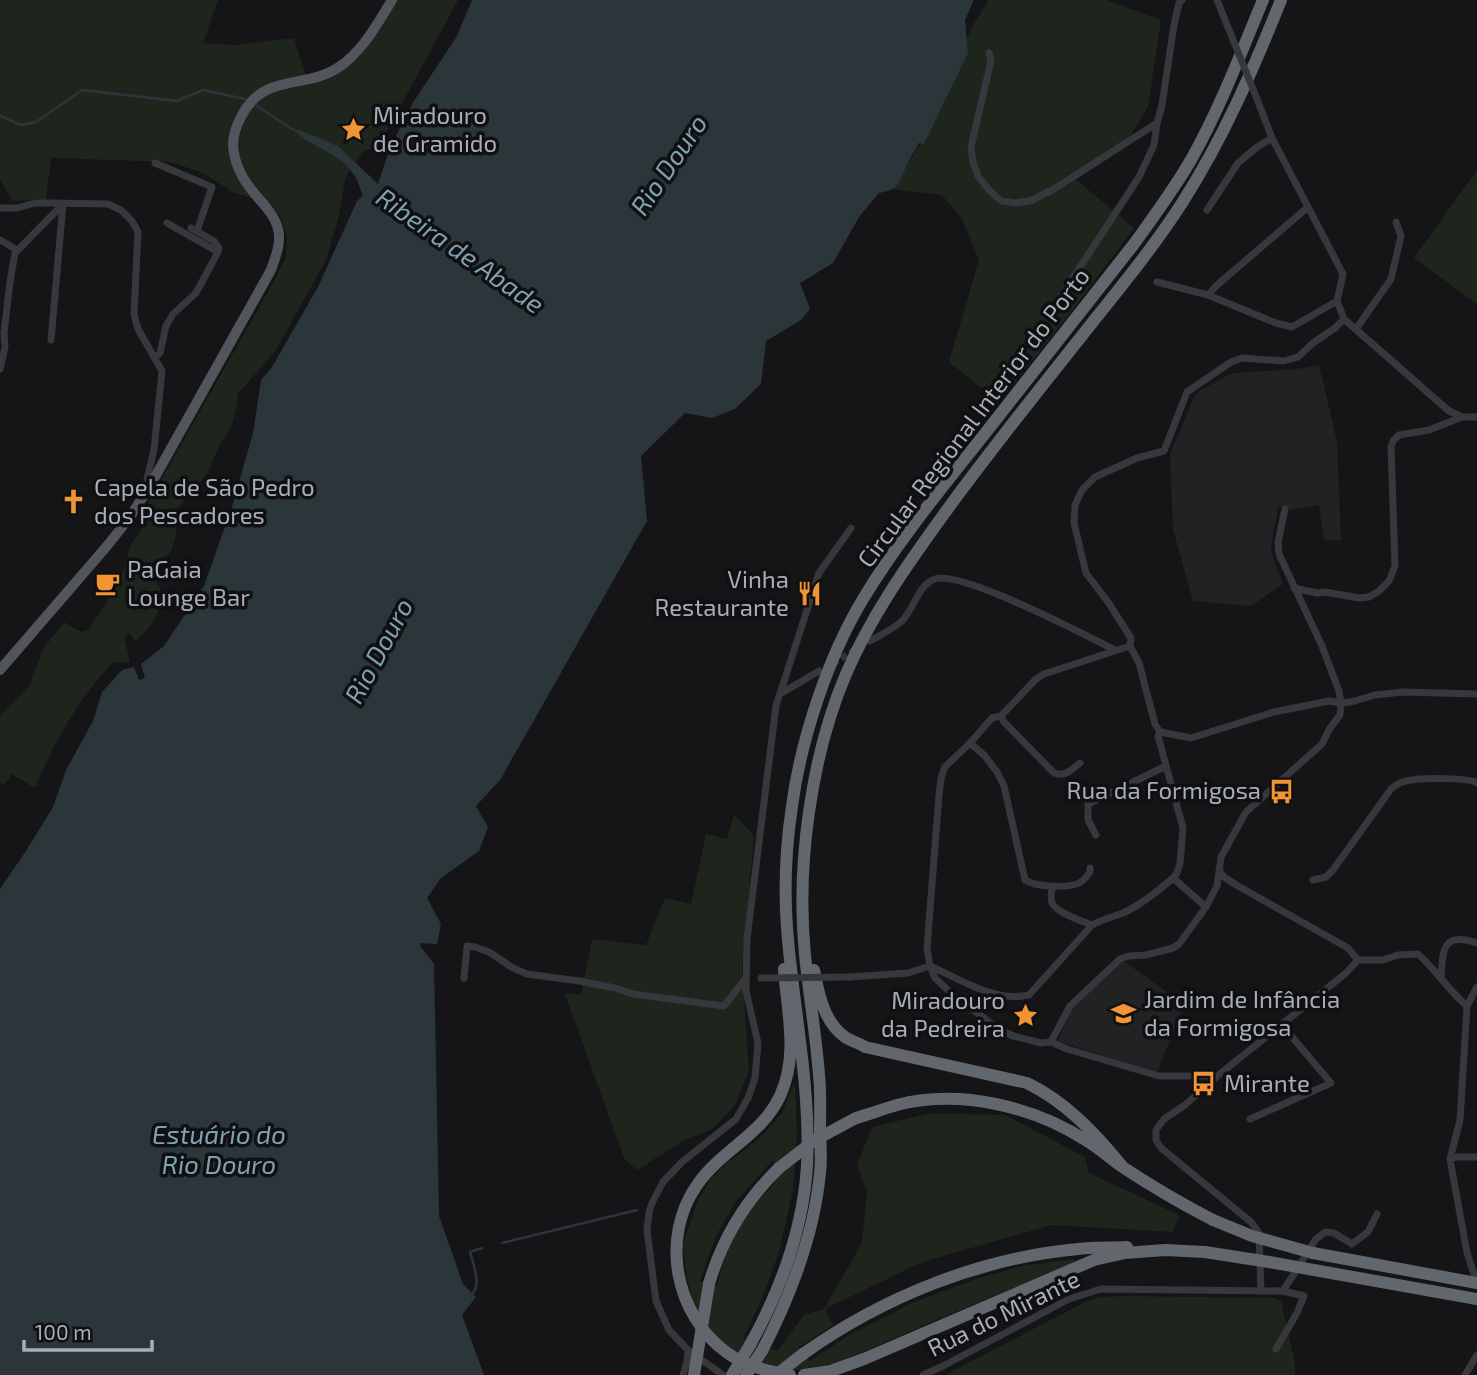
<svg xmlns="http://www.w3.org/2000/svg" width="1477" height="1375" font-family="'Exo 2',sans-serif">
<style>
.built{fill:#212224}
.green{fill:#1d251d;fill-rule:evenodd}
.water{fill:#2b363b}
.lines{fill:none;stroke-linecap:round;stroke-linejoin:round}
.stream{stroke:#2b363b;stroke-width:2.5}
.minor-tunnel{stroke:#323437;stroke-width:7;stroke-dasharray:7 3.5;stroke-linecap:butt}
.minor{stroke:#36383c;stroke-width:7}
.primary{stroke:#52555b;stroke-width:10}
.motorway{stroke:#62676d;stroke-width:12}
.minor-bridge{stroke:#36383c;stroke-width:7}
.motorway-bridge{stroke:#62676d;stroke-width:12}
.labels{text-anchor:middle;stroke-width:7;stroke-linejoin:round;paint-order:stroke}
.poi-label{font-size:24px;fill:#a7aeb7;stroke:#101012;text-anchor:start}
.street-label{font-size:24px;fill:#a7aeb7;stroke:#101012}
.water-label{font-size:26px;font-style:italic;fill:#7ea2b2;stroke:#101012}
</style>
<rect width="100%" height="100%" fill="#151517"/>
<path class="built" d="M 1319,365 L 1337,441 L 1341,540 L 1324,540 L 1319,505 L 1291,510 L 1279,506 L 1273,533 L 1271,551 L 1283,584 L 1251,606 L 1193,601 L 1173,529 L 1170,454 L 1194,397 L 1199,391 L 1232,373 L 1297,369 Z
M 1120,961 L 1125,962 L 1184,1004 L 1157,1073 L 1058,1041 L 1070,1011 Z"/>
<path class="green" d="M 0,0 L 218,0 L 203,43 L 236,45 L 294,38 L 309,85 L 325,79 L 358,57 L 394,0 L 458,0 L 381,142 L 362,153 L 347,175 L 345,180 L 339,215 L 326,260 L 276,350 L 237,395 L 238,401 L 231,428 L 220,444 L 207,473 L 196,489 L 177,508 L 176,536 L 171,552 L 149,571 C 152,577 160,585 161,591 C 165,611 148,630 135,642 L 130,633 L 124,637 L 130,662 L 112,663 C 78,701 54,741 35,788 L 12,774 L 4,785 L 0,782 L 0,716 L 29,687 L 43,649 L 64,622 L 81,632 L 88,630 L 119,584 L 131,544 L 141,531 L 149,501 L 269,290 L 286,258 L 287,238 L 280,216 L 271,204 L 232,192 L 203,173 L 171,162 L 51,158 L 46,199 L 13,201 L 0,180 Z
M 989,0 L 1107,0 L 1161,20 L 1148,107 L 1129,138 L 1074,178 L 1134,228 L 1067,317 L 1005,395 L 980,387 L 949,362 L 979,260 L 962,219 L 942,195 L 892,189 L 920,144 L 973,25 Z
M 1477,170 L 1477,304 L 1414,258 Z
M 734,814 L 754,836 L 742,970 L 749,1071 L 734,1107 L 712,1129 L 683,1141 L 637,1170 L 624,1158 L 565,994 L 581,994 L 592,939 L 646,945 L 665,898 L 691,904 L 706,834 L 727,839 Z
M 795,1081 L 797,1135 L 793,1191 L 779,1252 L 764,1294 L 743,1339 L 777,1351 L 804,1315 L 824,1309 L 862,1243 L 867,1193 L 857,1165 L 872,1127 L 931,1113 L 1005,1115 L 1085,1157 L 1089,1173 L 1179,1215 L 1173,1232 L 1051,1225 L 920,1263 L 825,1309 L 833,1325 L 799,1347 L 810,1361 L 849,1335 L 912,1303 L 973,1280 L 1021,1266 L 1075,1259 L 1073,1263 L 936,1320 L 838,1363 L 797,1370 L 768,1367 L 733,1350 L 717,1337 L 693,1303 L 686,1274 L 683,1244 L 698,1200 L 711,1179 L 727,1163 L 761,1137 L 782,1113 ZM 773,1160 L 775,1183 C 754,1203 737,1226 727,1253 C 723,1263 720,1275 717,1286 L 700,1281 L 716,1236 L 737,1200 Z
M 1124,1296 L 1274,1298 L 1281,1301 L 1295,1363 L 1295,1375 L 945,1375 L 1083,1303 L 1099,1297 Z"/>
<path class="water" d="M 472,0 L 974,0 L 965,20 L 968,53 L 924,144 L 919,143 C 916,149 911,156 908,163 C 899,180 902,189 879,193 L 859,217 L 833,263 L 800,283 L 810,309 L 801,320 L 766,341 L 761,384 L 735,409 L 712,418 L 685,413 L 641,456 L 647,521 L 500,780 L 476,806 L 488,827 L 479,851 L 441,878 L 427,898 L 441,924 L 437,944 L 421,943 L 420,946 L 434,964 L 439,1216 L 463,1284 L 476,1297 L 462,1315 L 484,1375 L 0,1375 L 0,889 L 26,851 L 53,807 L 66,770 L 93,721 L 102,692 L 122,670 L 134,667 L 139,680 L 145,678 L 141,664 L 164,646 L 204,586 L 232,507 L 253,433 L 261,380 L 272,367 L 318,287 L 357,201 L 363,195 C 360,189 358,181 354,175 C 340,152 309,147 292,128 L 323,139 L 339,147 L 378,184 L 390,148 L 414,101 L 457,36 Z"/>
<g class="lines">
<path class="stream" d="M 257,106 L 292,129
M 0,116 L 21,125 L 36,122 L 82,90 L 177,101 L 203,90 L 245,99
M 502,1243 L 637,1210
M 471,1296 C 482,1283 474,1268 470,1252 L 482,1248"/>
<path class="minor-tunnel" d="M 832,664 L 855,650"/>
<path class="minor" d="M 1217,0 L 1234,42
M 989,53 L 991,61 L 971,147 L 973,162 L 978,176 L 989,190 L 1001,201 L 1015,203 L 1030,201 L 1054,189 L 1157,123
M 1255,94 L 1272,138 L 1343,274 L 1337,301 L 1344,319 L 1449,411 L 1462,417 L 1477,417
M 155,163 L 212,187 L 197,231
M 0,208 L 17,208 L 35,203 L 50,203 L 108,204 L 121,210 L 132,221 L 138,232 L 134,314 L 138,329 L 162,371 L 154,450 L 147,479 L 151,484
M 1207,210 L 1238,163 L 1257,147 L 1272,138
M 167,223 L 218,252
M 0,240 L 17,250
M 1157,282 L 1208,295 L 1276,323 L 1292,327 L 1337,301
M 1208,295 L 1216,286 L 1308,207
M 1052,310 L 1139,177 L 1154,145 L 1157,123 L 1162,105 L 1174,25 L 1179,3 L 1182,0
M 1356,329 L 1391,279 L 1401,236 L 1396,222
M 51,340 L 63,204
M 155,357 L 160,353 L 166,326 L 173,314 L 196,293 L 218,252 L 219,248 L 214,241 L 191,228
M 0,369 L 5,347 L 4,333 L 10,282 L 15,253 L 63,204
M 1294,588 L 1317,593 L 1325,592 L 1359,598 L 1369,597 L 1379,591 L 1389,581 L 1395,566 L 1391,447 L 1393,441 L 1399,435 L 1429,430 L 1462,417
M 870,641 C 881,635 893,629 902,621 C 914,609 918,585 935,579 C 962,570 1085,635 1115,650
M 1130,646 L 1044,674 L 1036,679 L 1001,716 L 992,718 L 970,743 L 945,767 L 941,778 L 939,795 L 927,948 L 930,966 L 935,978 L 952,994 L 997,1028 L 1013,1036 L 1041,1043 L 1051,1042 L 1067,1049 L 1159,1076 L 1217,1076
M 780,694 L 819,671
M 1001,716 L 1004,722 L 1054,773 C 1066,777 1071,770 1080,763
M 1160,732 L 1155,724 L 1139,663 L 1130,646 L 1131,638 L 1108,602 L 1086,573 L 1074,523 L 1075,505 L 1082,490 L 1095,477 L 1137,458 L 1164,451 L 1187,392 L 1231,362 L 1242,358 L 1284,361 L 1298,357 L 1313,343 L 1335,328 L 1344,319
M 1160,732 L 1191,738 L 1274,712 L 1329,701 L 1341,703 L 1351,702 L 1375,695 L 1403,692 L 1477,694
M 970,743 L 985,756 L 997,772 L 1004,786 L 1025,880 C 1036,887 1063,888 1077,884 C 1083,882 1086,877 1090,872 L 1090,868
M 1096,835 L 1088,820 L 1088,804 L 1166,766
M 1220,872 L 1224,877 L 1238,886 L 1348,948 L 1358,960 L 1383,960 L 1398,955 L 1418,954 C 1436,970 1448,990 1467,1006
M 1173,878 L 1206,907
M 1313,880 L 1326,877 L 1333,870 L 1391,789 C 1396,785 1400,782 1406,781 C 1419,778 1467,777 1477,783
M 1052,886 C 1052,891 1050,897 1052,903 C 1057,913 1082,921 1092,925
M 930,966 C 960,979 995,1003 1029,995 L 1092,925 C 1102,920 1112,917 1123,913 C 1141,905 1158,891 1173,878 L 1177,873 L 1180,864 L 1183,828 L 1158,736 L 1160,732
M 850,977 L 908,973 L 930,966
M 464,978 L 467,946 L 475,947 L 489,952 L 513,968 L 527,974 L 579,981 L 615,988 L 633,994 L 724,1006 L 745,979
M 1441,978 C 1443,950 1442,931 1477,943
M 1477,987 L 1467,1006 L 1460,1120 L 1450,1159 L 1467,1253 L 1477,1283
M 1051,1042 L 1070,1006 L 1120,959 L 1129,956 L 1146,955 L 1173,948 L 1179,944 L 1206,907 L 1217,886 L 1221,857 L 1246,812 L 1322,744 L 1330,728 L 1340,715 L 1341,703 L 1339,691 L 1322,646 L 1279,554 L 1278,542 L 1285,509
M 1250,1119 L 1331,1083 L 1281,1024
M 1450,1159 L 1457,1157 L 1477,1157
M 1261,1291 L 1259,1233 L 1251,1222 L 1161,1148 L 1156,1140 L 1156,1130 L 1164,1119 L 1185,1105 L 1221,1073 L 1346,973 L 1358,960
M 1283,1291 L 1316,1239 L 1325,1232 L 1334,1233 L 1352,1244 L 1368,1232 L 1377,1214
M 683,1375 L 687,1362 L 688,1350
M 723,1375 L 688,1350 L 669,1330 L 656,1301 L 647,1230 L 649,1212 L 652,1203 L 663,1182 L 682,1162 L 736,1119 L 748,1098 L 755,1078 L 758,1043 L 746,991 L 747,939 L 776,706 L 819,573 L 851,528
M 923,1375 L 945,1365 L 1069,1299 L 1101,1289 L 1283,1291 L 1304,1296 L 1297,1313 L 1276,1349
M 1465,1375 L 1477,1355"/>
<path class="primary" d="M 0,670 L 107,546 L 130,517 L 151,484 L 271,270 C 275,258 280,247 279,234 C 277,217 264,205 254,193 C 243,180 234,163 233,145 C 233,134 237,124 242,115 C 265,72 305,90 339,67 C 363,51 377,24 392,0"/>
<path class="motorway" d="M 784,969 C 787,1012 799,1055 780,1096 C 763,1134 720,1151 697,1185 C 660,1238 675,1314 726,1352 C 745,1366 767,1371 790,1375
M 814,970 C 819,994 823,1021 845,1037 C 851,1041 859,1043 865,1047 L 1027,1083 C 1066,1102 1095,1133 1122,1166
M 856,1118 C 870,1114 883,1109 897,1105 C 960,1089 1033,1106 1087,1141 C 1099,1148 1110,1158 1121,1166 C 1151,1186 1182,1204 1213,1220
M 1313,1253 L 1477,1283
M 709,1284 C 722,1239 745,1201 779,1168
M 750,1345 C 780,1291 803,1228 807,1166 C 811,1085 793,1008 787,928 C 784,888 786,846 792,806 C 801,739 828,657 863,599 C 898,541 941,489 983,436 C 1033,372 1084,308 1134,244 C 1154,216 1175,188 1192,158 C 1220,108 1241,53 1263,0
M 762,1351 C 791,1295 814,1235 820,1173 C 822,1158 820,1143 820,1128 C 820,1110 821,1092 819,1075 C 816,1035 809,995 805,955 C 796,866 811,756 846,674 C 871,616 907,565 944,514 C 991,449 1042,386 1092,323 C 1123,284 1155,245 1182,203 C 1223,139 1253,70 1281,0
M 803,1354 C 883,1297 980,1258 1078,1249 C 1094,1247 1110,1248 1127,1247
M 804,1375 L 831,1371 L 864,1359 L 1094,1260 L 1125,1253 L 1165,1250 L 1205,1252"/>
<path class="minor-bridge" d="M 1234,42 L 1255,94
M 761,978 L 850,977"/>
<path class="motorway-bridge" d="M 779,1168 L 815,1140 L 856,1118
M 1213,1220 L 1252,1236 L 1313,1253
M 1205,1252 L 1269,1262 L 1477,1299
M 694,1375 L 709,1284
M 732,1375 L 750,1345
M 746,1375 L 762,1351
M 776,1375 L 803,1354"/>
</g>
<defs>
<symbol id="sight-bare" viewBox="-9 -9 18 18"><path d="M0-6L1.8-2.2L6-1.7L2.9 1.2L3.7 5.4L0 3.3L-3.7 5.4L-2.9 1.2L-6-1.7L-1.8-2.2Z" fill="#f19433" stroke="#101012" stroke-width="2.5" paint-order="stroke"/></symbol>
<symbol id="church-bare" viewBox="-9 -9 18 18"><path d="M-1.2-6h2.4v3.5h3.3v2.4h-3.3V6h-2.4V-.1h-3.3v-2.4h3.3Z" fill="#f19433" stroke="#101012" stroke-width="2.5" paint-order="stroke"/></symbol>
<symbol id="cafe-bare" viewBox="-9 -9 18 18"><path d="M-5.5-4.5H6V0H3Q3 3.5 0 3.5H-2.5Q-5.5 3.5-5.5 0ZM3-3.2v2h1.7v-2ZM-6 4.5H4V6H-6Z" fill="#f19433" stroke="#101012" stroke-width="2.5" paint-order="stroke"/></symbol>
<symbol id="restaurant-bare" viewBox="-9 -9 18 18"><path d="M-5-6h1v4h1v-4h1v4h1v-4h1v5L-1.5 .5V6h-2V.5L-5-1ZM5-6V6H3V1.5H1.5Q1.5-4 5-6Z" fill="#f19433" stroke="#101012" stroke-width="2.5" paint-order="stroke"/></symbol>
<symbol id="bus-bare" viewBox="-9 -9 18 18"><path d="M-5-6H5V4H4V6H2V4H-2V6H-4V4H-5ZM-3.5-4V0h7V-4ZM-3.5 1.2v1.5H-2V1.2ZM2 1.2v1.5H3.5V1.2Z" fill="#f19433" stroke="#101012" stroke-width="2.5" paint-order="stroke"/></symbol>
<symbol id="school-bare" viewBox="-9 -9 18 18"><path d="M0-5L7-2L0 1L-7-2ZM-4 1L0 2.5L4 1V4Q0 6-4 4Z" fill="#f19433" stroke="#101012" stroke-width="2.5" paint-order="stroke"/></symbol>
</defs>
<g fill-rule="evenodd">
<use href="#sight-bare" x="336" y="112" width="35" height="35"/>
<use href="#church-bare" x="56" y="484" width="35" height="35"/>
<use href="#cafe-bare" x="90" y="566" width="35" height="35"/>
<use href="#restaurant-bare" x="792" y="576" width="35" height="35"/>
<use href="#bus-bare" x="1264" y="774" width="35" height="35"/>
<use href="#school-bare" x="1106" y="996" width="35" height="35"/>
<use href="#sight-bare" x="1008" y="998" width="35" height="35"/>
<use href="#bus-bare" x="1186" y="1066" width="35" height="35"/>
</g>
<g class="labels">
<g class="poi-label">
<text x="373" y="124">Miradouro<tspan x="373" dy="28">de Gramido</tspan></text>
<text x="94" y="496">Capela de São Pedro<tspan x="94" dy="28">dos Pescadores</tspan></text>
<text x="127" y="578">PaGaia<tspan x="127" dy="28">Lounge Bar</tspan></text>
<text x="789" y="588" text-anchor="end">Vinha<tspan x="789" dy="28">Restaurante</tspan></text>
<text x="1261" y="799" text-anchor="end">Rua da Formigosa</text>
<text x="1144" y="1008">Jardim de Infância<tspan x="1144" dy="28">da Formigosa</tspan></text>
<text x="1005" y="1009" text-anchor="end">Miradouro<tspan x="1005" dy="28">da Pedreira</tspan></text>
<text x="1224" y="1092">Mirante</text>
</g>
<g class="street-label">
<text transform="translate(974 418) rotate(-53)" y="8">Circular Regional Interior do Porto</text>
<text transform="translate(1004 1314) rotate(-26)" y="8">Rua do Mirante</text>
</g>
<g class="water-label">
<text transform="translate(669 165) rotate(-56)" y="9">Rio Douro</text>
<text transform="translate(460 251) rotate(35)" y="9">Ribeira de Abade</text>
<text transform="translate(379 651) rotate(-62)" y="9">Rio Douro</text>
<text x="219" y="1144">Estuário do<tspan x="219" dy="30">Rio Douro</tspan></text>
</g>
</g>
<path d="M24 1340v10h128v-10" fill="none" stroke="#a7aeb7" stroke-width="3.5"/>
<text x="35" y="1340" font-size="21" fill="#a7aeb7" stroke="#101012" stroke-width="5" paint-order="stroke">100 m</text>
</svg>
